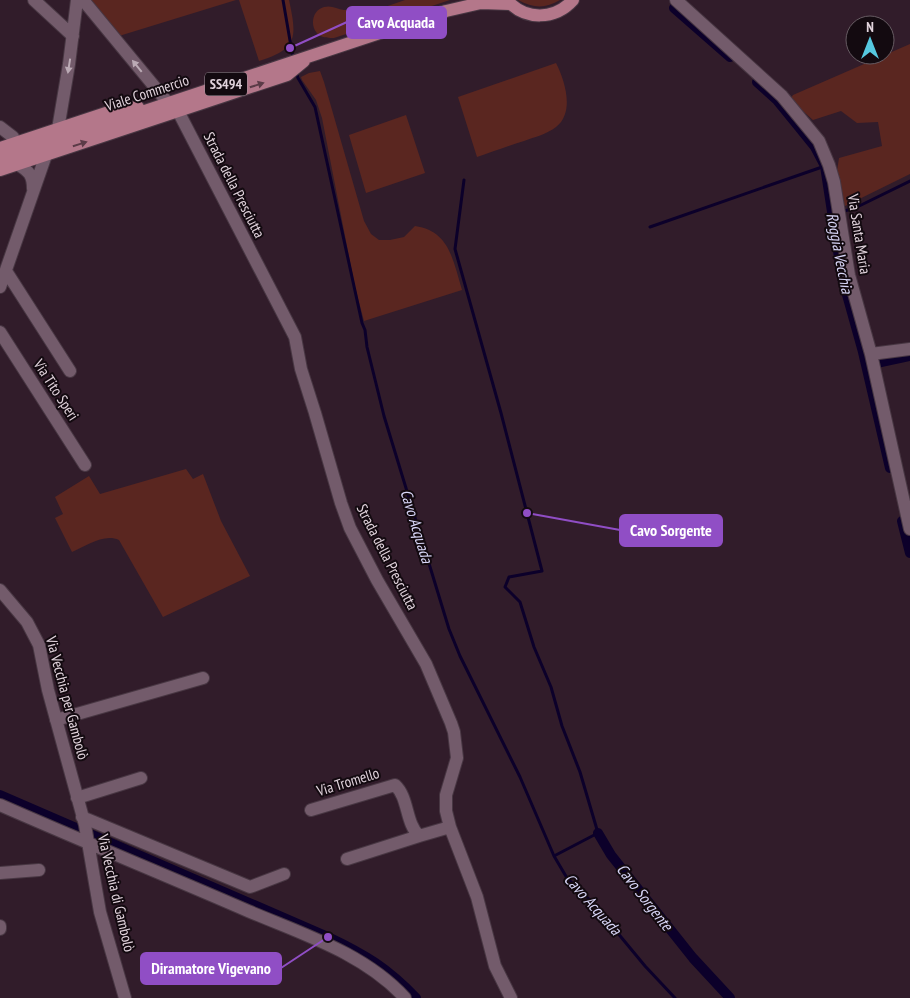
<svg xmlns="http://www.w3.org/2000/svg" width="910" height="998" font-family="'PT Sans Narrow',sans-serif">
<style>
.green{fill:#5a2620}
.lines{fill:none;stroke-linecap:round;stroke-linejoin:round}
.stream{stroke:#0c002a;stroke-width:3}
.canal{stroke:#0c002a;stroke-width:10}
.minor-casing{stroke:#483743;stroke-width:14}
.major-casing{stroke:#483743;stroke-width:14}
.minor{stroke:#735b6b;stroke-width:12}
.major{stroke:#b4778a;stroke-width:12}
.oneway{fill:#bbaab5}
.oneway2{fill:#5b3b47}
.labels{text-anchor:middle;stroke-width:4;stroke-linejoin:round;paint-order:stroke}
.shield{fill:#130a10;stroke:#a497a0;stroke-width:1}
.shield-label{font-size:14px;font-weight:bold;fill:#e2d4dd}
.street-label{font-size:15px;fill:#e2d4dd;stroke:#130a10}
.water-label{font-size:16px;font-style:italic;fill:#d7d5f6;stroke:#130a10}
.leader{fill:none;stroke:#904ec5;stroke-width:2}
.callout-dot{fill:#904ec5;stroke:#130a10;stroke-width:2}
.callout{fill:#904ec5;stroke:#904ec5;stroke-width:2}
.callout-label{font-size:16px;text-anchor:middle;font-weight:bold;fill:#fff}
</style>
<rect width="100%" height="100%" fill="#311c2a"/>
<path class="green" d="M 90,0 L 236,0 L 119,36 Z
M 239,0 L 289,0 C 297,37 298,49 259,61 Z
M 405,0 L 450,0 L 334,38 C 330,38 323,38 319,35 C 309,27 312,10 324,7 C 332,5 337,9 344,10 C 349,10 354,10 360,10 L 362,15 Z
M 518,0 L 560,0 C 545,9 533,8 518,0 Z
M 910,44 L 910,174 L 843,207 L 837,171 L 839,158 L 882,146 L 878,122 L 857,123 L 841,111 L 813,120 L 794,103 L 791,98 L 793,95 Z
M 556,63 C 565,81 575,112 556,127 C 547,134 535,137 524,141 C 508,146 492,152 477,157 L 458,97 Z
M 320,71 L 324,82 L 364,221 L 371,234 L 379,240 L 390,240 L 404,237 L 415,226 C 450,231 453,261 462,290 L 364,321 L 355,287 L 322,118 L 316,100 L 302,80 L 301,77 L 309,73 Z
M 406,115 L 425,173 L 366,193 L 349,135 Z
M 186,469 L 193,479 L 203,474 L 221,521 L 250,576 L 163,617 L 119,540 C 104,533 86,546 72,552 L 55,518 L 63,514 L 55,497 L 89,476 L 100,494 Z"/>
<g class="lines">
<path class="stream" d="M 283,0 L 293,58
M 296,72 L 298,78 L 315,107 L 362,323 L 365,330 L 367,347 L 384,416 L 449,629 L 460,656 L 520,777 L 554,856 L 567,878 L 592,902 L 645,966 L 675,998
M 464,180 L 455,249 L 501,413 L 542,571 L 509,577 L 505,587 L 520,602 L 534,647 L 551,687 L 562,726 L 580,772 L 598,833 L 554,856
M 843,211 L 853,209 L 910,181
M 650,227 L 825,166"/>
<path class="canal" d="M 674,8 L 730,57
M 757,82 L 777,100 L 799,127 L 815,147 L 825,166 L 842,277 L 863,352 L 890,468
M 867,365 L 910,356
M 902,521 L 910,553
M 0,795 L 328,937 C 366,955 387,968 416,998
M 598,833 L 611,855 L 693,958 L 730,998"/>
<defs>
<path id="minor" d="M 34,0 L 73,36
M 83,0 L 168,103
M 676,0 L 782,96 L 819,141 L 829,165 L 834,182 L 849,275 L 871,354 L 910,529
M 178,111 L 295,337 L 301,369 L 315,413 L 341,503 L 350,528 L 377,580 L 426,664 L 451,723 L 454,732 L 457,758 L 446,795 L 446,811 L 450,827 L 477,897 L 495,966 L 511,998
M 0,127 L 13,137
M 58,129 L 69,64 L 77,0
M 17,164 C 29,171 33,175 33,189
M 6,271 L 70,371
M 0,287 L 46,155
M 0,332 L 85,465
M 871,354 L 910,349
M 0,590 L 27,622 L 39,645 L 48,690 L 85,825 L 100,912 L 125,998
M 56,720 L 203,678
M 77,798 L 141,778
M 0,805 C 82,841 165,875 248,911 C 302,934 364,953 405,998
M 311,810 L 395,785 C 409,798 405,822 419,836 L 450,827
M 82,817 L 250,887 L 284,874
M 347,859 L 419,836
M 0,873 L 39,870
M 0,926 L 0,929"/>
<path id="major" d="M 507,0 C 525,21 555,20 573,0
M 0,148 L 112,111 L 138,107
M 0,159 L 446,11 L 481,3 L 510,4
M 0,170 L 287,75 L 304,61"/>
</defs>
<use href="#minor" class="minor-casing"/>
<use href="#major" class="major-casing"/>
<use href="#minor" class="minor"/>
<use href="#major" class="major"/>
</g>
<defs><path id="oneway-solid" d="M-6-.8H1V-3.2L6.5 0L1 3.2V.8H-6Z" transform="scale(1.25)"/></defs>
<g class="oneway">
<use href="#oneway-solid" transform="translate(69 66) rotate(99)"/>
<use href="#oneway-solid" transform="translate(137 66) rotate(-129)"/>
</g>
<g class="oneway2">
<use href="#oneway-solid" transform="translate(257 85) rotate(-18)"/>
<use href="#oneway-solid" transform="translate(80 144) rotate(-18)"/>
</g>
<g class="labels">
<rect class="shield" x="205" y="72.5" width="42" height="23" rx="4"/>
<g class="shield-label">
<text x="226" y="89">SS494</text>
</g>
<g class="street-label">
<text transform="translate(147 93) rotate(-18)" y="5">Viale Commercio</text>
<text transform="translate(234 185) rotate(63)" y="5">Strada della Presciutta</text>
<text transform="translate(859 234) rotate(81)" y="5">Via Santa Maria</text>
<text transform="translate(56 390) rotate(57)" y="5">Via Tito Speri</text>
<text transform="translate(387 557) rotate(63)" y="5">Strada della Presciutta</text>
<text transform="translate(67 698) rotate(75)" y="5">Via Vecchia per Gambolò</text>
<text transform="translate(348 782) rotate(-17)" y="5">Via Tromello</text>
<text transform="translate(116 893) rotate(77)" y="5">Via Vecchia di Gambolò</text>
</g>
<g class="water-label">
<text transform="translate(840 253) rotate(79)" y="6">Roggia Vecchia</text>
<text transform="translate(417 526) rotate(73)" y="6">Cavo Acquada</text>
<text transform="translate(645 897) rotate(52)" y="6">Cavo Sorgente</text>
<text transform="translate(593 904) rotate(48)" y="6">Cavo Acquada</text>
</g>
</g>
<path class="leader" d="M290 48L347 22M527 513L620 530M328 937L281 968"/>
<g class="callout-dot">
<circle cx="290" cy="48" r="5"/>
<circle cx="527" cy="513" r="5"/>
<circle cx="328" cy="937" r="5"/>
</g>
<g class="callout">
<rect x="347" y="7" width="99" height="31" rx="5"/>
<rect x="620" y="515" width="102" height="31" rx="5"/>
<rect x="141" y="953" width="140" height="31" rx="5"/>
</g>
<g class="callout-label">
<text x="396" y="28">Cavo Acquada</text>
<text x="671" y="536">Cavo Sorgente</text>
<text x="211" y="974">Diramatore Vigevano</text>
</g>
<g transform="translate(870 40)"><circle r="24" fill="#130a10" stroke="#665b62"/>
<path d="M0-4L9 19L0 12L-9 19Z" fill="#56c9e1"/>
<text y="-8" font-size="14" font-weight="bold" text-anchor="middle" fill="#e2d4dd">N</text>
</g>
</svg>
